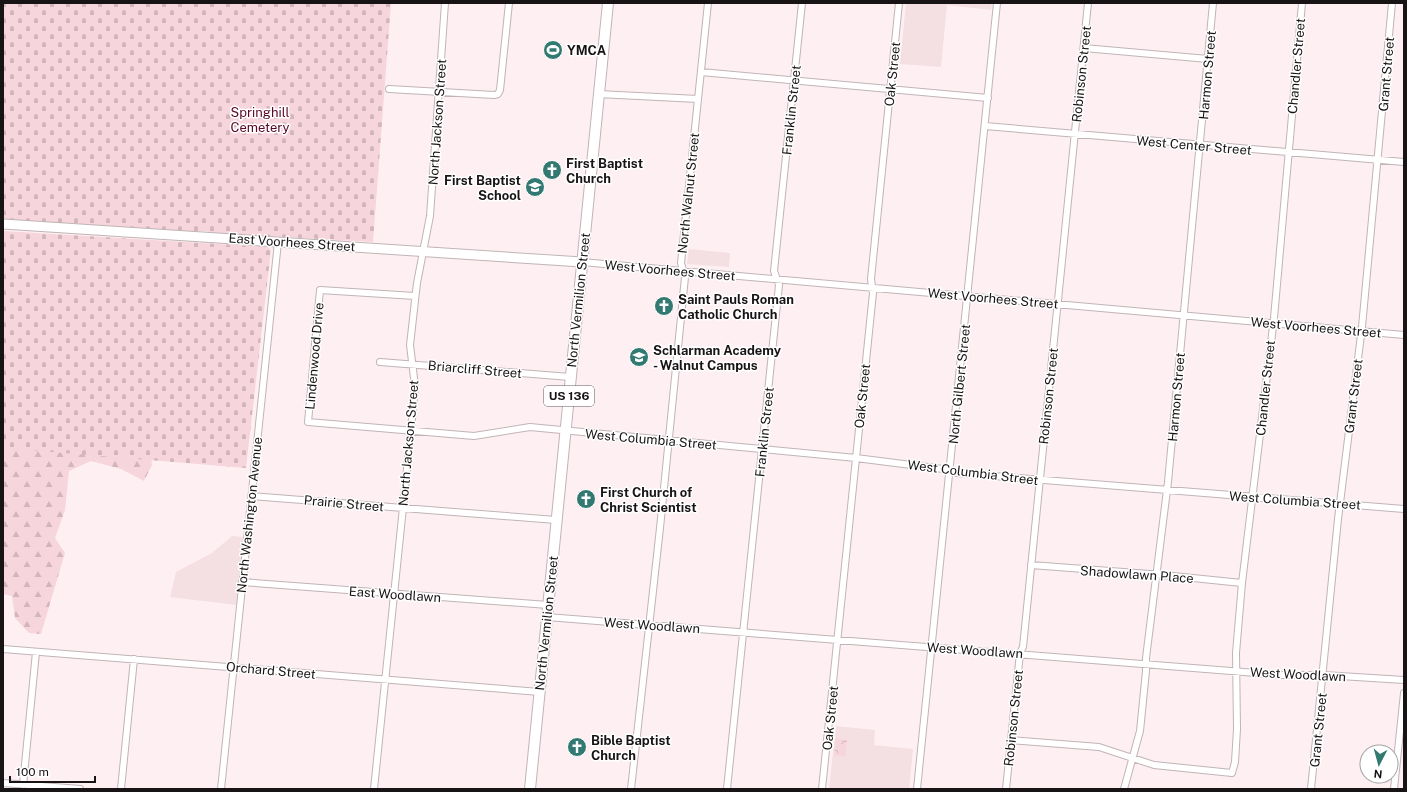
<svg xmlns="http://www.w3.org/2000/svg" width="1407" height="792" font-family="'Public Sans',sans-serif">
<style>
.built{fill:#f4dfe3}
.forest{fill:url(#forest-firs)}
.cemetery{fill:url(#cemetery-stones)}
.park{fill:url(#park-crowns)}
.lines{fill:none;stroke-linecap:round;stroke-linejoin:round}
.minor-casing{stroke:#c1b4b6;stroke-width:8}
.secondary-casing{stroke:#c1b4b6;stroke-width:11}
.primary-casing{stroke:#c1b4b6;stroke-width:12}
.minor{stroke:#fff;stroke-width:6}
.secondary{stroke:#fff;stroke-width:9}
.primary{stroke:#fff;stroke-width:10}
.labels{text-anchor:middle;stroke-width:3;stroke-linejoin:round;paint-order:stroke}
.shield{fill:#fff;stroke:#5d5a5b;stroke-width:1}
.shield-label{font-size:12px;font-weight:bold;fill:#181415}
.poi-label{font-size:13px;font-weight:bold;fill:#181415;stroke:#fff;text-anchor:start}
.street-label{font-size:13px;fill:#181415;stroke:#fff}
.park-label{font-size:13px;fill:#590827;stroke:#fff}
</style>
<defs>
<pattern id="forest-firs" width="22" height="20" patternUnits="userSpaceOnUse"><rect width="22" height="20" fill="#f7d5dc"/><path d="M5 1l3.5 6h-7zM16 11l3.5 6h-7z" fill="#d3b6bc"/></pattern>
<pattern id="cemetery-stones" width="16" height="16" patternUnits="userSpaceOnUse"><rect width="16" height="16" fill="#f7d5dc"/><path d="M2 7V4a2 2 0 0 1 4 0v3zM10 15v-3a2 2 0 0 1 4 0v3z" fill="#d3b6bc"/></pattern>
<pattern id="park-crowns" width="20" height="18" patternUnits="userSpaceOnUse"><rect width="20" height="18" fill="#f7d5dc"/><path d="M2 6a3 3 0 1 1 6 0M12 15a3 3 0 1 1 6 0" fill="none" stroke="#d3b6bc"/></pattern>
</defs>
<rect width="100%" height="100%" fill="#fef0f2"/>
<path class="built" d="M 906,3 L 992,3 L 991,10 L 947,5 L 941,67 L 900,64 Z
M 689,249 L 730,253 L 729,267 L 687,264 Z
M 232,536 L 243,537 L 236,605 L 170,597 L 176,572 L 212,553 Z
M 836,726 L 875,730 L 874,745 L 913,749 L 909,789 L 829,789 Z"/>
<path class="forest" d="M 3,231 L 149,438 L 152,465 L 144,481 L 121,469 L 91,461 L 69,471 L 65,510 L 55,538 L 65,553 L 41,634 L 29,633 L 15,618 L 12,596 L 3,594 Z"/>
<path class="cemetery" d="M 3,3 L 391,3 L 373,242 L 214,233 L 205,231 L 178,231 L 3,220 Z
M 3,231 L 268,247 L 271,250 L 246,468 L 3,448 Z"/>
<path class="park" d="M 836,739 L 847,740 L 845,757 L 834,755 Z"/>
<g class="lines">
<defs>
<path id="minor" d="M 1084,48 L 1208,59
M 701,72 L 988,98
M 389,89 L 494,95 L 498,94 L 500,90 L 509,3
M 598,94 L 698,99
M 985,126 L 1404,162
M 582,262 L 1404,335
M 415,296 L 320,290 L 308,422 L 474,436 L 530,427 L 856,458 L 943,469 L 957,473 L 1404,509
M 380,362 L 570,377
M 251,496 L 556,520
M 1031,565 L 1163,575 L 1242,583
M 242,582 L 548,605
M 547,617 L 1282,675 L 1324,675 L 1404,680
M 3,649 L 540,692
M 1011,740 L 1099,747 L 1154,765 L 1232,773 L 1235,762 L 1237,729 L 1236,653 L 1242,583 L 1274,318 L 1302,3
M 3,783 L 80,789
M 23,785 L 36,652
M 121,789 L 134,659
M 221,789 L 278,242
M 374,789 L 411,430 L 415,386 L 410,345 L 417,283 L 430,216 L 445,3
M 631,789 L 660,528 L 685,277 L 681,263 L 708,3
M 727,789 L 779,285 L 774,271 L 802,3
M 822,789 L 873,293 L 871,279 L 899,3
M 917,789 L 997,3
M 1006,789 L 1020,653 L 1023,647 L 1088,3
M 1124,789 L 1140,731 L 1146,671 L 1146,658 L 1168,482 L 1213,3
M 1311,789 L 1338,519 L 1362,327 L 1392,3
M 1394,789 L 1404,693"/>
<path id="secondary" d="M 3,224 L 582,262"/>
<path id="primary" d="M 530,789 L 608,3"/>
</defs>
<use href="#minor" class="minor-casing"/>
<use href="#secondary" class="secondary-casing"/>
<use href="#primary" class="primary-casing"/>
<use href="#minor" class="minor"/>
<use href="#secondary" class="secondary"/>
<use href="#primary" class="primary"/>
</g>
<defs>
<symbol id="stadium-disc" viewBox="-11 -11 22 22"><circle r="9.5" fill="#327971" stroke="#fff"/><path d="M0-5a6.5 5 0 1 0 0 10a6.5 5 0 1 0 0-10ZM-3.5-1.8h7v3.6h-7Z" fill="#fff"/></symbol>
<symbol id="church-disc" viewBox="-11 -11 22 22"><circle r="9.5" fill="#327971" stroke="#fff"/><path d="M-1.2-6h2.4v3.5h3.3v2.4h-3.3V6h-2.4V-.1h-3.3v-2.4h3.3Z" fill="#fff"/></symbol>
<symbol id="school-disc" viewBox="-11 -11 22 22"><circle r="9.5" fill="#327971" stroke="#fff"/><path d="M0-5L7-2L0 1L-7-2ZM-4 1L0 2.5L4 1V4Q0 6-4 4Z" fill="#fff"/></symbol>
</defs>
<g fill-rule="evenodd">
<use href="#stadium-disc" x="542" y="39" width="22" height="22"/>
<use href="#church-disc" x="541" y="159" width="22" height="22"/>
<use href="#school-disc" x="524" y="176" width="22" height="22"/>
<use href="#church-disc" x="653" y="295" width="22" height="22"/>
<use href="#school-disc" x="628" y="346" width="22" height="22"/>
<use href="#church-disc" x="575" y="488" width="22" height="22"/>
<use href="#church-disc" x="566" y="736" width="22" height="22"/>
</g>
<g class="labels">
<rect class="shield" x="544" y="386" width="50" height="20" rx="3"/>
<g class="shield-label">
<text x="569" y="400">US 136</text>
</g>
<g class="poi-label">
<text x="567" y="55">YMCA</text>
<text x="566" y="168">First Baptist<tspan x="566" dy="15">Church</tspan></text>
<text x="521" y="185" text-anchor="end">First Baptist<tspan x="521" dy="15">School</tspan></text>
<text x="678" y="304">Saint Pauls Roman<tspan x="678" dy="15">Catholic Church</tspan></text>
<text x="653" y="355">Schlarman Academy<tspan x="653" dy="15">- Walnut Campus</tspan></text>
<text x="600" y="497">First Church of<tspan x="600" dy="15">Christ Scientist</tspan></text>
<text x="591" y="745">Bible Baptist<tspan x="591" dy="15">Church</tspan></text>
</g>
<g class="street-label">
<text transform="translate(1296 66) rotate(-85)" y="5">Chandler Street</text>
<text transform="translate(892 74) rotate(-84)" y="5">Oak Street</text>
<text transform="translate(1081 74) rotate(-84)" y="5">Robinson Street</text>
<text transform="translate(1386 74) rotate(-85)" y="5">Grant Street</text>
<text transform="translate(1207 75) rotate(-85)" y="5">Harmon Street</text>
<text transform="translate(791 110) rotate(-84)" y="5">Franklin Street</text>
<text transform="translate(437 122) rotate(-86)" y="5">North Jackson Street</text>
<text transform="translate(1194 145) rotate(5)" y="5">West Center Street</text>
<text transform="translate(688 193) rotate(-84)" y="5">North Walnut Street</text>
<text transform="translate(292 242) rotate(4)" y="5">East Voorhees Street</text>
<text transform="translate(670 270) rotate(5)" y="5">West Voorhees Street</text>
<text transform="translate(993 298) rotate(5)" y="5">West Voorhees Street</text>
<text transform="translate(578 300) rotate(-84)" y="5">North Vermilion Street</text>
<text transform="translate(1316 327) rotate(5)" y="5">West Voorhees Street</text>
<text transform="translate(314 356) rotate(-85)" y="5">Lindenwood Drive</text>
<text transform="translate(475 369) rotate(5)" y="5">Briarcliff Street</text>
<text transform="translate(959 384) rotate(-84)" y="5">North Gilbert Street</text>
<text transform="translate(1265 388) rotate(-84)" y="5">Chandler Street</text>
<text transform="translate(862 396) rotate(-84)" y="5">Oak Street</text>
<text transform="translate(1048 396) rotate(-84)" y="5">Robinson Street</text>
<text transform="translate(1353 396) rotate(-83)" y="5">Grant Street</text>
<text transform="translate(1176 397) rotate(-85)" y="5">Harmon Street</text>
<text transform="translate(764 432) rotate(-84)" y="5">Franklin Street</text>
<text transform="translate(651 439) rotate(5)" y="5">West Columbia Street</text>
<text transform="translate(408 443) rotate(-85)" y="5">North Jackson Street</text>
<text transform="translate(973 472) rotate(7)" y="5">West Columbia Street</text>
<text transform="translate(1295 500) rotate(4)" y="5">West Columbia Street</text>
<text transform="translate(344 503) rotate(5)" y="5">Prairie Street</text>
<text transform="translate(249 515) rotate(-84)" y="5">North Washington Avenue</text>
<text transform="translate(1137 574) rotate(4)" y="5">Shadowlawn Place</text>
<text transform="translate(395 594) rotate(4)" y="5">East Woodlawn</text>
<text transform="translate(546 623) rotate(-84)" y="5">North Vermilion Street</text>
<text transform="translate(652 625) rotate(4)" y="5">West Woodlawn</text>
<text transform="translate(975 650) rotate(4)" y="5">West Woodlawn</text>
<text transform="translate(271 670) rotate(5)" y="5">Orchard Street</text>
<text transform="translate(1298 674) rotate(3)" y="5">West Woodlawn</text>
<text transform="translate(830 718) rotate(-84)" y="5">Oak Street</text>
<text transform="translate(1013 718) rotate(-84)" y="5">Robinson Street</text>
<text transform="translate(1318 730) rotate(-84)" y="5">Grant Street</text>
</g>
<g class="park-label">
<text x="260" y="117">Springhill<tspan x="260" dy="15">Cemetery</tspan></text>
</g>
</g>
<rect width="1407" height="792" fill="none" stroke="#181415" stroke-width="8"/>
<g transform="translate(1379 764) rotate(186)"><circle r="19" fill="#ffffff" stroke="#a3a1a1"/>
<path d="M0-3L7 15L0 10L-7 15Z" fill="#327971"/>
<text y="-6" font-size="11" font-weight="bold" text-anchor="middle" fill="#181415">N</text>
</g>
<path d="M10 776v6h85v-6" fill="none" stroke="#181415" stroke-width="2"/>
<text x="16" y="776" font-size="12" fill="#181415" stroke="#ffffff" stroke-width="3" paint-order="stroke">100 m</text>
</svg>
